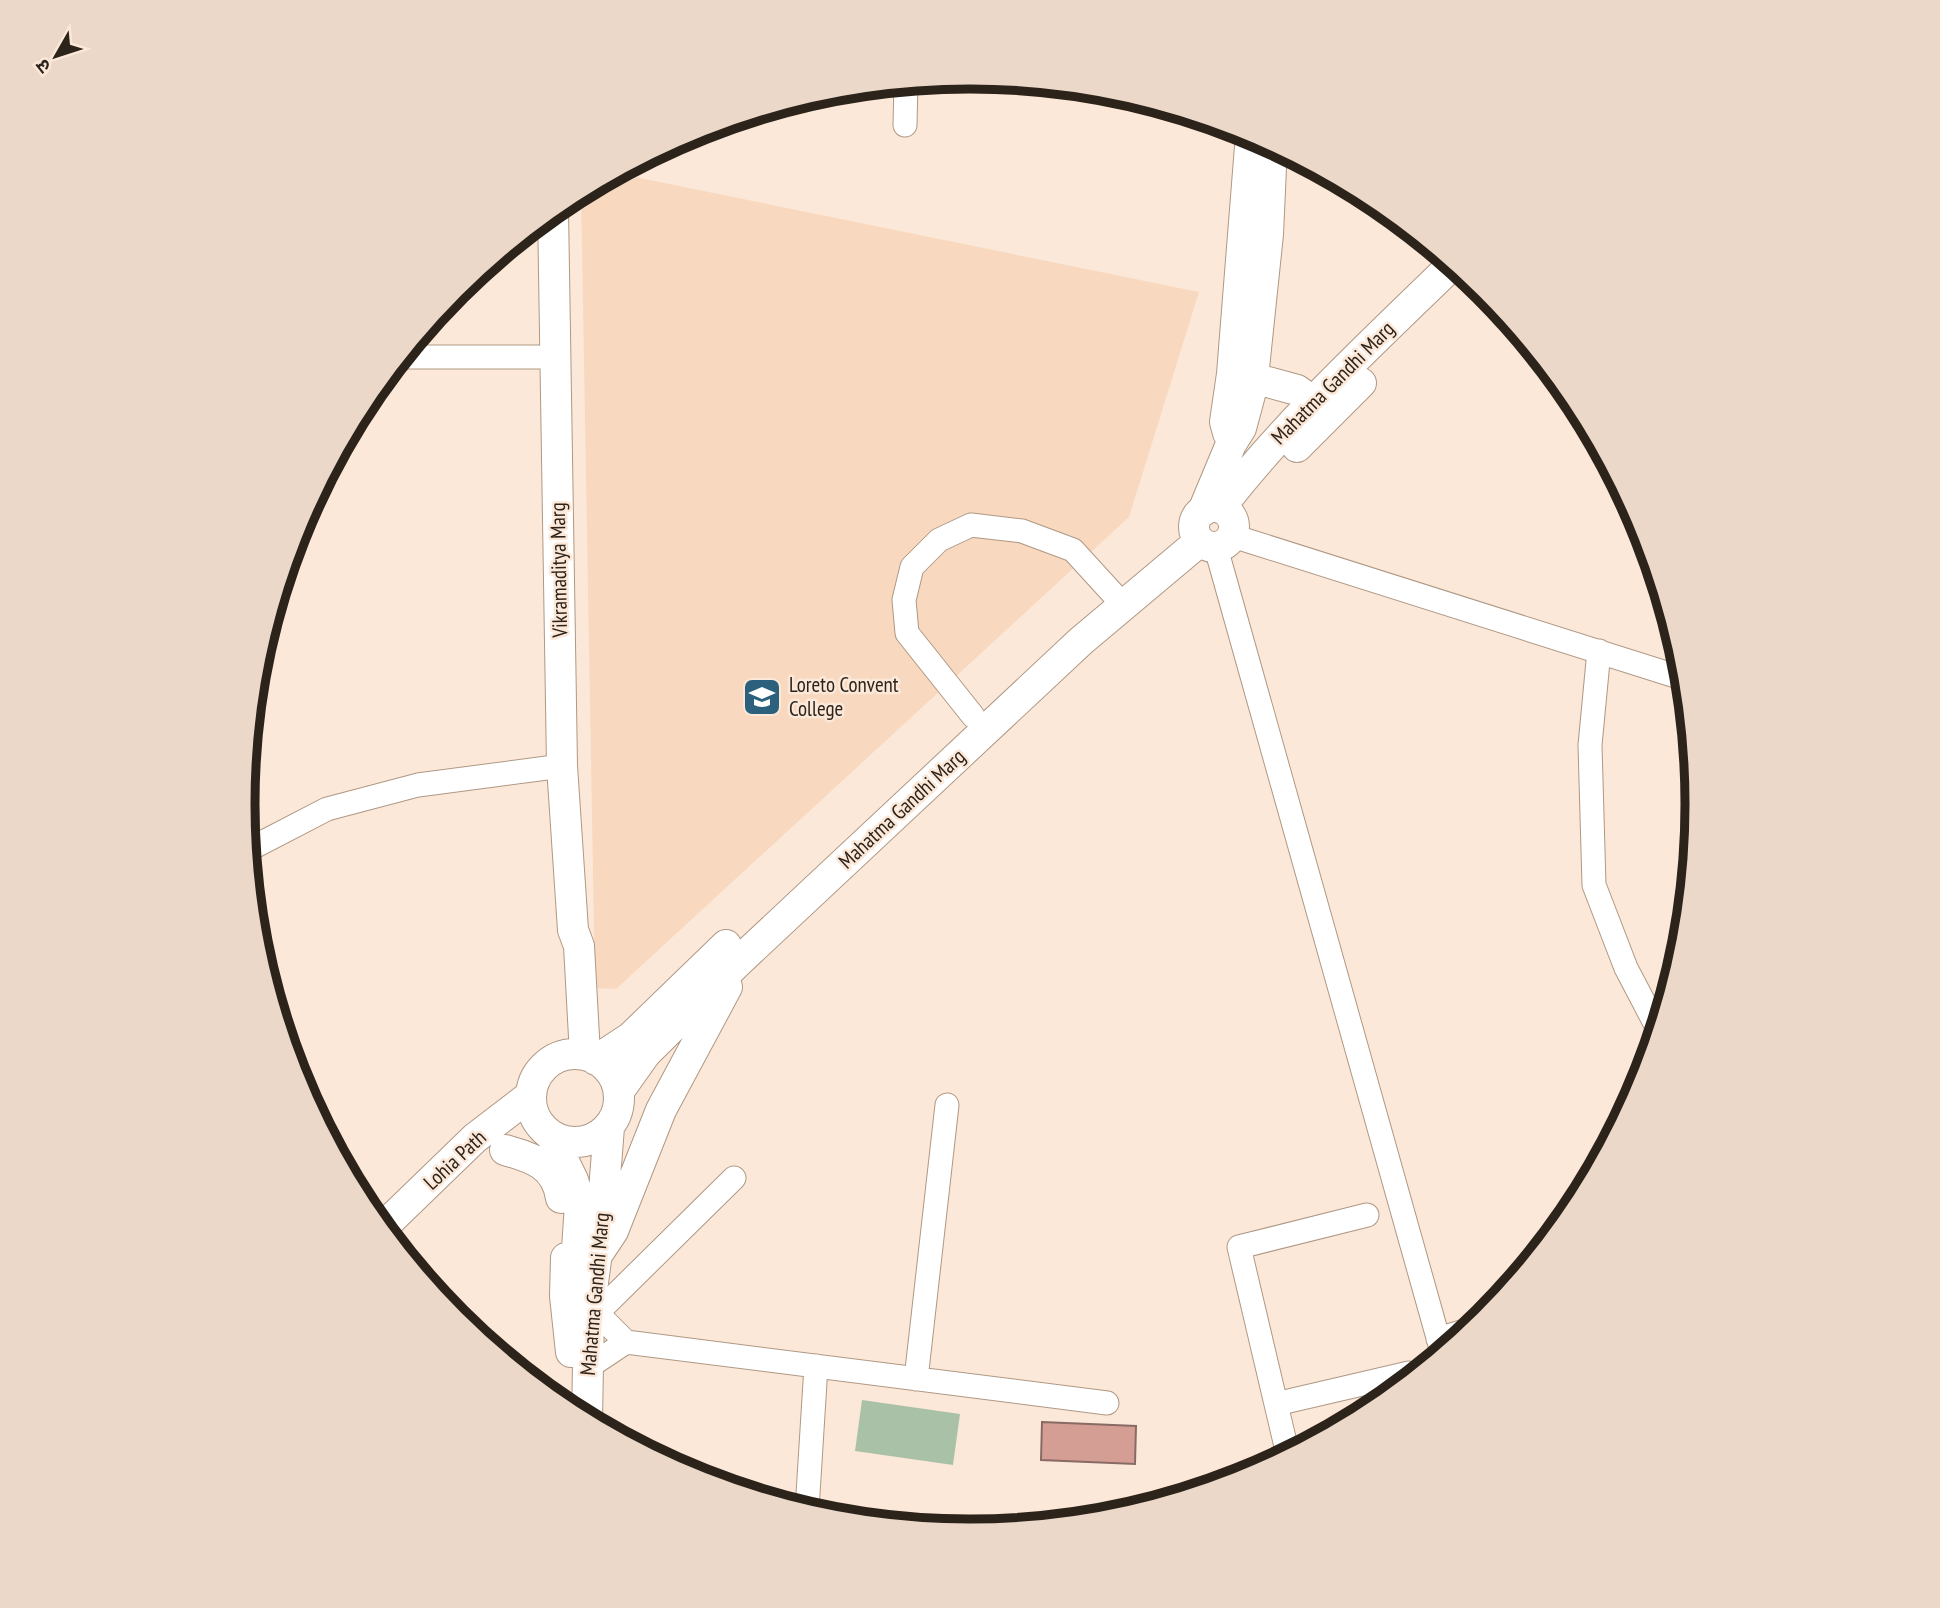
<svg xmlns="http://www.w3.org/2000/svg" width="1940" height="1608" font-family="'PT Sans Narrow','Noto Sans Devanagari',sans-serif">
<style>
.built{fill:#f8d9bf}
.green{fill:#a9c2a7}
.building{fill:#d59e94;stroke:#886b65;stroke-width:2}
.lines{fill:none;stroke-linecap:round;stroke-linejoin:round}
.minor-casing{stroke:#af9884;stroke-width:25}
.major-casing{stroke:#af9884;stroke-width:32}
.minor{stroke:#fff;stroke-width:23}
.major{stroke:#fff;stroke-width:30}
.labels{text-anchor:middle;stroke-width:5;stroke-linejoin:round;paint-order:stroke}
.street-label{font-size:21px;fill:#2c231b;stroke:#fce8d8}
.poi-label{font-size:21px;fill:#2c231b;stroke:#fce8d8;text-anchor:start}
.rim{fill:none;stroke:#2c231b;stroke-width:9}
</style>
<rect width="100%" height="100%" fill="#fce8d8"/>
<path class="built" d="M 615,173 L 1199,292 L 1129,517 L 616,989 L 595,988 L 581,192 Z"/>
<path class="green" d="M 862,1400 L 960,1414 L 953,1465 L 855,1451 Z"/>
<path class="building" d="M 1042,1422 L 1136,1426 L 1135,1464 L 1041,1460 Z"/>
<g class="lines">
<defs>
<path id="minor" d="M 905,125 L 906,83
M 401,357 L 555,357
M 1233,536 L 1685,679
M 1216,548 L 1442,1352
M 1599,651 L 1590,745 L 1594,885 L 1626,968 L 1658,1029
M 973,716 L 907,633 L 904,600 L 912,567 L 939,540 L 971,525 L 1022,531 L 1073,550 L 1115,596
M 248,850 L 327,809 L 418,785 L 562,766
M 597,1313 L 734,1178
M 1438,1339 L 1471,1329
M 626,1342 L 1107,1403
M 588,1362 L 596,1362 L 626,1342 L 597,1313 L 589,1312
M 916,1379 L 947,1105
M 1276,1404 L 1409,1373
M 1288,1455 L 1239,1247 L 1367,1215
M 807,1510 L 816,1366"/>
<path id="major" d="M 553,210 L 562,766 L 573,930 L 579,946 L 585,1055
M 1253,378 L 1297,390 L 1312,401
M 1228,433 L 1225,422 L 1232,374 L 1251,134
M 1297,447 L 1361,383
M1194 527a20 20 0 1 1 40 0a20 20 0 1 1-40 0Z
M 1220,508 C 1289,419 1372,343 1453,264
M 1203,511 L 1231,444 L 1241,428 L 1252,387 L 1268,234 L 1272,145
M531 1098a44 44 0 1 1 88 0a44 44 0 1 1-88 0Z
M 596,1060 L 631,1037 L 726,945
M 619,1091 L 646,1053 L 736,964 L 1081,641 L 1200,541
M 551,1135 L 573,1180 L 580,1204 L 575,1279
M 505,1150 C 533,1158 556,1165 561,1198
M 382,1228 L 475,1138 L 531,1095
M 597,1255 L 613,1231 L 661,1110 L 727,987
M 566,1258 L 565,1296 L 571,1352
M 587,1419 L 589,1312 L 602,1216 L 609,1127"/>
</defs>
<use href="#minor" class="minor-casing"/>
<use href="#major" class="major-casing"/>
<use href="#minor" class="minor"/>
<use href="#major" class="major"/>
</g>
<defs>
<symbol id="university-square" viewBox="-11 -11 22 22"><rect x="-9" y="-9" width="18" height="18" rx="4" fill="#2b617c" stroke="#fce8d8"/><path d="M0-5L7-2L0 1L-7-2ZM-4 1L0 2.5L4 1V4Q0 6-4 4Z" fill="#fff"/></symbol>
</defs>
<g fill-rule="evenodd">
<use href="#university-square" x="740" y="675" width="44" height="44"/>
</g>
<g class="labels">
<g class="street-label">
<text transform="translate(1333 383) rotate(-45)" y="7">Mahatma Gandhi Marg</text>
<text transform="translate(559 570) rotate(-91)" y="7">Vikramaditya Marg</text>
<text transform="translate(902 809) rotate(-43)" y="7">Mahatma Gandhi Marg</text>
<text transform="translate(455 1160) rotate(-43)" y="7">Lohia Path</text>
<text transform="translate(595 1294) rotate(-85)" y="7">Mahatma Gandhi Marg</text>
</g>
<g class="poi-label">
<text x="789" y="692">Loreto Convent<tspan x="789" dy="24">College</tspan></text>
</g>
</g>
<path d="M0 0H1940V1608H0ZM255 804a715 715 0 1 1 1430 0a715 715 0 1 1-1430 0Z" fill="#ebd8c9" fill-rule="evenodd"/>
<path class="rim" d="M255 804a715 715 0 1 1 1430 0a715 715 0 1 1-1430 0Z"/>
<g transform="translate(56 56) rotate(231)" stroke="#fce8d8" stroke-width="5" paint-order="stroke">
<path d="M0-5L12 26L0 18L-12 26Z" fill="#2c231b"/>
<text y="-10" font-size="19" font-weight="bold" text-anchor="middle" fill="#2c231b">उ</text>
</g>
</svg>
